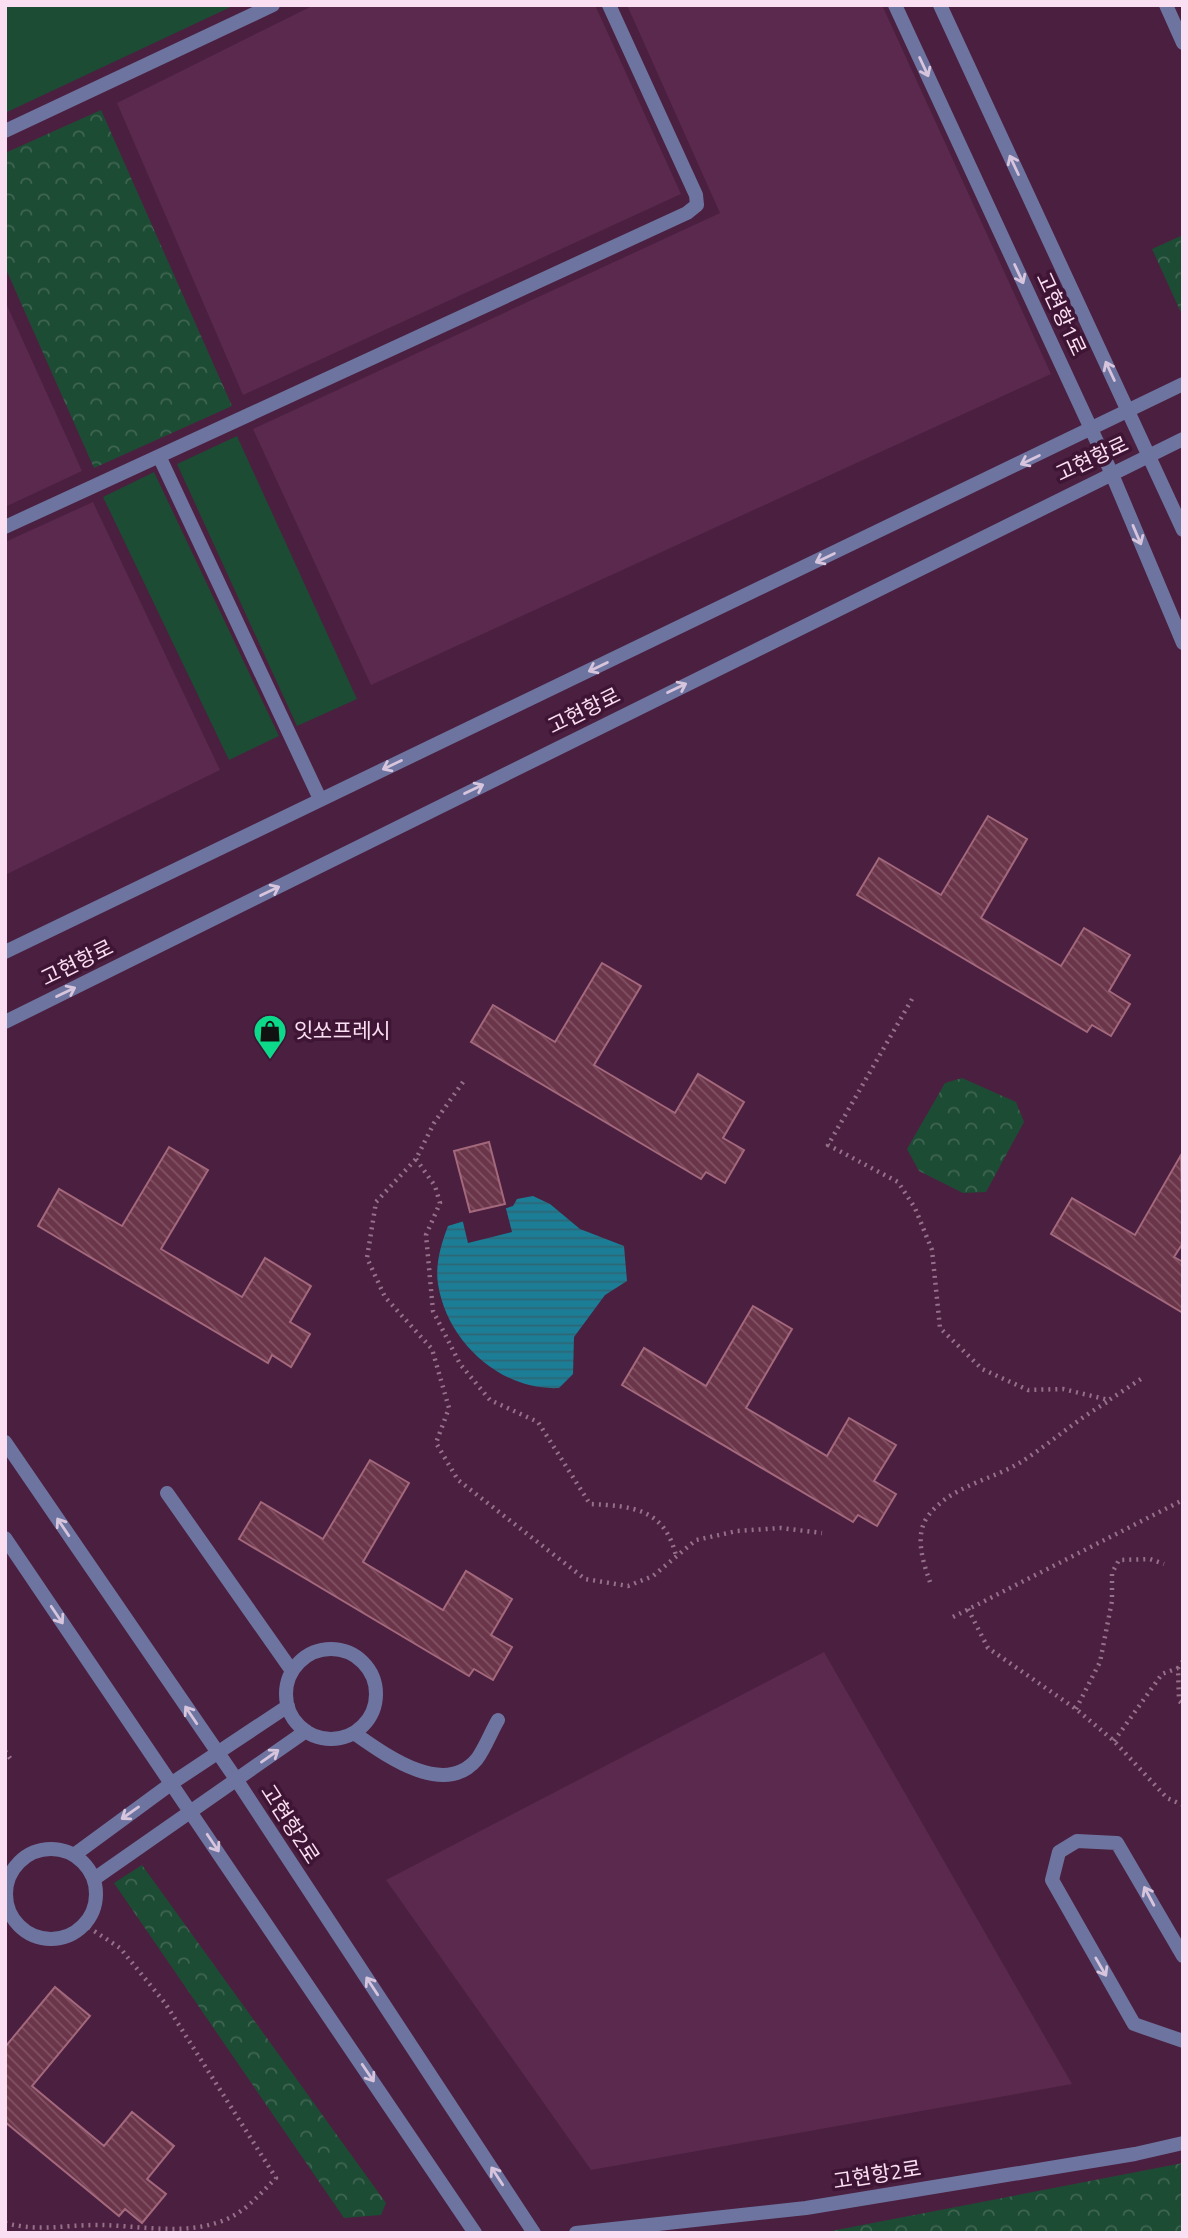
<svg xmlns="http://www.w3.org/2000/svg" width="1188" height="2238" font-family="'Titillium Web','Noto Sans KR',sans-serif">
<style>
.built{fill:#5a294d}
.grass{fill:#1d4c34}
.park{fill:url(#park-crowns)}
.water{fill:url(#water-rules)}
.pier{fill:#4b1f3f}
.building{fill:url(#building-back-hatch);stroke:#a3687c;stroke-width:2}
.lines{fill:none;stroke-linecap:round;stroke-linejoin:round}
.path{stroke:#95708a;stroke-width:4.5;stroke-dasharray:2 5;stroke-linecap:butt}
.minor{stroke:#6e74a0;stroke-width:14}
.tertiary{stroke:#6e74a0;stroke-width:14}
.oneway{stroke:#d7c4dd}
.labels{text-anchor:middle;stroke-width:7;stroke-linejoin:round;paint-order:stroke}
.street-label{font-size:21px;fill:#fadef1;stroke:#3f1535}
.poi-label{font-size:21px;fill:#fadef1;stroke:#3f1535;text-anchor:start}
</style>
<defs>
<pattern id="park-crowns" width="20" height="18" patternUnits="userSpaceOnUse" patternTransform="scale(1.75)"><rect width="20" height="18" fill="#1d4c34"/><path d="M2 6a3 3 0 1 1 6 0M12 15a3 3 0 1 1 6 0" fill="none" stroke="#3f6552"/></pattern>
<pattern id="water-rules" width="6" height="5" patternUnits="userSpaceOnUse" patternTransform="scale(1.75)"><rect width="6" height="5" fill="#1b7e96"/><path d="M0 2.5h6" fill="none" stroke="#2e6677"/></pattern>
<pattern id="building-back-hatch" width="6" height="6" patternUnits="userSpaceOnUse" patternTransform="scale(1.75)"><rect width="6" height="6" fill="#6b3549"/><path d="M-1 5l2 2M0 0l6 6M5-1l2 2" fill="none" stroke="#815264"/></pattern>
</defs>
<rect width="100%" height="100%" fill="#4b1f3f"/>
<path class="built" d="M 314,5 L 595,5 L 681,194 L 243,395 L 117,103 Z
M 627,5 L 882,5 L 1051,374 L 371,685 L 253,429 L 720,213 Z
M 5,301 L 82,471 L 5,507 Z
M 93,502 L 220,770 L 5,875 L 5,542 Z
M 824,1652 L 1072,2084 L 591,2170 L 386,1880 Z"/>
<path class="grass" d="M 5,5 L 235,5 L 5,113 Z
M 237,436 L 357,699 L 297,726 L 177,464 Z
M 154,472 L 279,736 L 229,760 L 103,497 Z"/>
<path class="park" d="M 101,110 L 232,406 L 94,468 L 5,267 L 5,153 Z
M 1183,235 L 1183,317 L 1152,249 Z
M 962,1078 L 1016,1102 L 1024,1122 L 986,1192 L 963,1193 L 919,1171 L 907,1149 L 945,1083 Z
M 142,1865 L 386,2203 L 381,2215 L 344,2218 L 114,1883 Z
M 1183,2163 L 1183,2233 L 823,2233 L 826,2232 Z"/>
<path class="water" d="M 533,1196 L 550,1204 L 580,1229 L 624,1246 L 627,1281 L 605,1295 L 574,1337 L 573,1374 L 559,1388 C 501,1391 447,1342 438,1284 C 435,1265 441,1244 448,1226 L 513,1206 L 517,1199 Z"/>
<path class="pier" d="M 505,1205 L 512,1232 L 468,1243 L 462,1218 Z"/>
<path class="building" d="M 988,816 L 1027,839 L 981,918 L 1061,966 L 1084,928 L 1130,955 L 1109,991 L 1130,1004 L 1111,1036 L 1092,1025 L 1087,1032 L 857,895 L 879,858 L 941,895 Z
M 602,963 L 641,986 L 594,1065 L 675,1113 L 698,1074 L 744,1102 L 723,1138 L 744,1150 L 725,1183 L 706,1172 L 701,1179 L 471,1042 L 493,1005 L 555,1042 Z
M 489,1142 L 505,1204 L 470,1212 L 454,1151 Z
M 169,1147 L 208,1170 L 161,1249 L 242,1297 L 265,1258 L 311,1286 L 290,1322 L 310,1334 L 291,1367 L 272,1355 L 268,1363 L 38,1226 L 59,1189 L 122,1226 Z
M 1181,1155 L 1183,1243 L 1174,1257 L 1183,1262 L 1183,1313 L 1051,1234 L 1072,1198 L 1135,1235 Z
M 753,1306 L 792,1329 L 746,1408 L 827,1456 L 849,1418 L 896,1445 L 874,1481 L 896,1494 L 877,1526 L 858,1515 L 853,1522 L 622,1385 L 644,1348 L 706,1386 Z
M 370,1460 L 409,1483 L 363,1562 L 443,1610 L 466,1571 L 512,1599 L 491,1635 L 512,1647 L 493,1680 L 474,1669 L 469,1676 L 239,1539 L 261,1502 L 323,1539 Z
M 55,1987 L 90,2016 L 32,2086 L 104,2146 L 132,2112 L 174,2146 L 147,2179 L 166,2194 L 142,2223 L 125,2209 L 119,2216 L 5,2122 L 5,2047 Z"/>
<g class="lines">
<path class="path" d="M 912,999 L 828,1145 L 898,1182 L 915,1208 L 932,1250 L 940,1328 L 982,1369 L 1028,1390 L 1063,1389 L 1109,1400 L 1141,1379
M 463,1082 L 434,1123 L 416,1159 L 376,1202 L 367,1258 L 385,1297 L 432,1349 L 449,1408 L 436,1443 L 458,1480 L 585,1579 L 628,1586 L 653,1576 L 696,1540 L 737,1531 L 781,1528 L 822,1533
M 416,1159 L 435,1186 L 440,1203 L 426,1235 L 433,1311 L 460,1364 L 490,1400 L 538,1422 L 590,1504 C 633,1506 665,1509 676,1556
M 930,1582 C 923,1562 914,1535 928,1516 C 950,1486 992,1480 1021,1462 C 1051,1443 1077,1419 1109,1401
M 968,1609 L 988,1648 L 1076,1709 L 1114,1741 L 1167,1798 L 1183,1805
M 953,1617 L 1183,1500
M 1183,1661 L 1178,1668 L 1179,1701 L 1183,1704
M 1076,1709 L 1100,1662 L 1112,1601 L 1112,1573 L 1119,1560 L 1150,1559 L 1164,1564
M 1114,1741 L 1162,1674 L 1178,1668
M 5,1751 L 12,1761
M 5,2223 C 41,2232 61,2225 97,2225 C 135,2225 178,2235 216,2223 C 242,2216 258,2196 276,2178 L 165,2003 L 120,1948 L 85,1925"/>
<path class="minor" d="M 1166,5 L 1183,43
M 5,131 L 273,5
M 159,456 L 320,799
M 5,527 L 687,213 L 697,205 L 696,195 L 609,5
M 167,1493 L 292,1671
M286 1694a45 45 0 1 1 90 0a45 45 0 1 1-90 0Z
M 354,1733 C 384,1754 444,1799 477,1759 C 485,1748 491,1732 498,1720
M6 1894a45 45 0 1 1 90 0a45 45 0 1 1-90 0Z
M 74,1855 L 172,1783 L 288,1706
M 94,1879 L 306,1731
M 1183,1956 L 1117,1843 L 1077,1841 L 1059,1852 L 1052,1880 L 1134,2024 L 1183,2041
M 576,2233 L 806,2208 L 1135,2154 L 1183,2143"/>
<path class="tertiary" d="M 895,5 L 1111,472 L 1183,643
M 940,5 L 1183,530
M 5,952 L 1183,384
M 5,1022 L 1183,439
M 5,1442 L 236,1779 L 534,2233
M 5,1538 L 475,2233"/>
</g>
<defs><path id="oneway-shaft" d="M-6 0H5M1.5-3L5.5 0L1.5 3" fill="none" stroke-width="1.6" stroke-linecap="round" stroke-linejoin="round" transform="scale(1.75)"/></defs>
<g class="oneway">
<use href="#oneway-shaft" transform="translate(924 67) rotate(65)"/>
<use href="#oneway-shaft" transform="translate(1014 165) rotate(-115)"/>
<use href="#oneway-shaft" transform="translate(1019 274) rotate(65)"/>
<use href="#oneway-shaft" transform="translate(1110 371) rotate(-115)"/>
<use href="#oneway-shaft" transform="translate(1030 460) rotate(154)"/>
<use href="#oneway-shaft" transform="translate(1137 535) rotate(67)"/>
<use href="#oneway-shaft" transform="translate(825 558) rotate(154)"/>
<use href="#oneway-shaft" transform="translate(598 667) rotate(154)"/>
<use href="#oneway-shaft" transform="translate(677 688) rotate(-26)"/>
<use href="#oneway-shaft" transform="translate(392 765) rotate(154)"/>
<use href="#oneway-shaft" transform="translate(474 789) rotate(-26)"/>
<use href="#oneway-shaft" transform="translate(270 891) rotate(-26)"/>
<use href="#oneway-shaft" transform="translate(66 992) rotate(-26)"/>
<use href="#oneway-shaft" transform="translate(63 1527) rotate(-124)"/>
<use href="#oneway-shaft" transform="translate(57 1615) rotate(56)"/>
<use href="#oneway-shaft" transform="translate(191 1715) rotate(-124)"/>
<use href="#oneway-shaft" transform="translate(270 1756) rotate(-35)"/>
<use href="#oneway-shaft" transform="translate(130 1813) rotate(145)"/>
<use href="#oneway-shaft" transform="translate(213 1843) rotate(56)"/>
<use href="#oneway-shaft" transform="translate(1149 1896) rotate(-118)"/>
<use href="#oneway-shaft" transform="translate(1101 1967) rotate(60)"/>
<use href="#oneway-shaft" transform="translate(372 1986) rotate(-123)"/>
<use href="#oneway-shaft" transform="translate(368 2073) rotate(56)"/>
<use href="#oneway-shaft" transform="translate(497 2176) rotate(-123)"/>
</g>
<defs>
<symbol id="shop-pin" viewBox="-11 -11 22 30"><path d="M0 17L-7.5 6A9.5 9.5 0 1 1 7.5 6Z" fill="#0dd98a" stroke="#3f1535"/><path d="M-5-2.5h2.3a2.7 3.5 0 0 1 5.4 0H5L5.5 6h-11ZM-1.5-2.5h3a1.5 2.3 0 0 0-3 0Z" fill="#111"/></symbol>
</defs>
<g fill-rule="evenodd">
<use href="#shop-pin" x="251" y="1012" width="38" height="52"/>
</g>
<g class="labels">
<g class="street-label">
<text transform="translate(1061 314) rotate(65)" y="7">고현항1로</text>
<text transform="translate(1092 459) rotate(-25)" y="7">고현항로</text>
<text transform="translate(584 711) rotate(-26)" y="7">고현항로</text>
<text transform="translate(77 963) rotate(-26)" y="7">고현항로</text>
<text transform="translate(290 1824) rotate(57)" y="7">고현항2로</text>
<text transform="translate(877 2175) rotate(-9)" y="7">고현항2로</text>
</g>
<g class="poi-label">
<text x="294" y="1038">잇쏘프레시</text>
</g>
</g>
<rect width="1188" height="2238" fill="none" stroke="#fadef1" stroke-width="14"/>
</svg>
